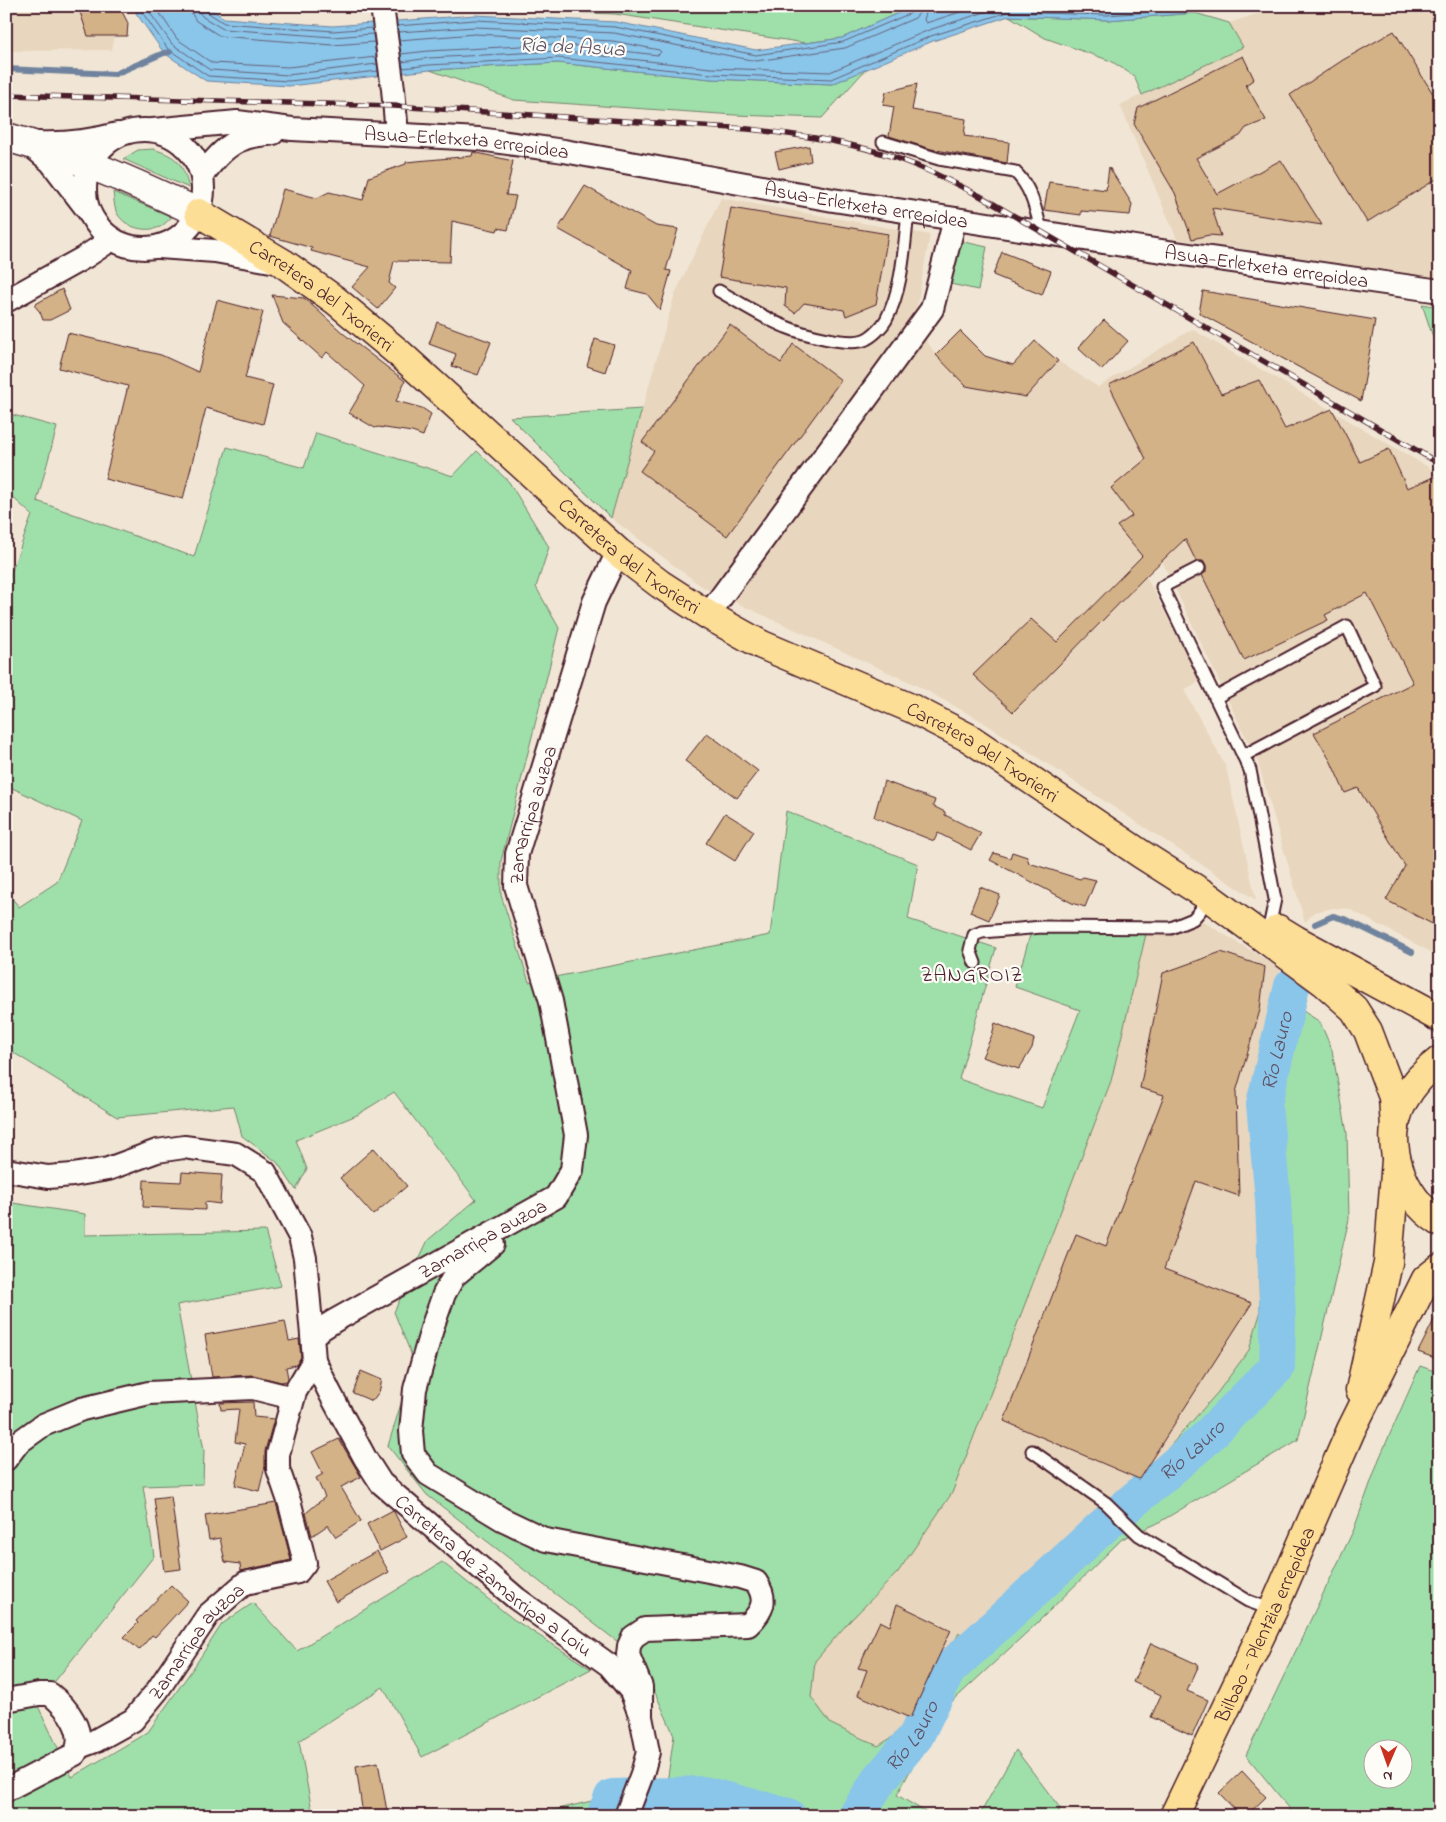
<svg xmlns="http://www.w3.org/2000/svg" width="1446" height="1822" font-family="'Indie Flower',sans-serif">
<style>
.built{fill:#e8d6be}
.green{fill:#9fe0aa;stroke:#74806a;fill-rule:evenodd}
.water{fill:#8ac5ea;stroke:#70839e}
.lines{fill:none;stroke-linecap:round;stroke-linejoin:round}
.shore{stroke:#646177;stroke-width:1}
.stream{stroke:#70839e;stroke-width:6}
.river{stroke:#8ac5ea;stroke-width:36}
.building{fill:#d4b287;stroke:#4a1f2b}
.service-casing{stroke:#4a1f2b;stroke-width:15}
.minor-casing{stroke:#4a1f2b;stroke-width:26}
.tertiary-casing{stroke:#4a1f2b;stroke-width:31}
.primary-casing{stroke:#4a1f2b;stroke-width:31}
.service{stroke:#fdfcf7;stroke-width:11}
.minor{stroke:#fdfcf7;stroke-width:22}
.tertiary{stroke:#fdfcf7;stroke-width:28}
.primary{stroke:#fdde96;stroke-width:28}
.rail-casing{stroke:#4a1f2b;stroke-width:5.5}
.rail{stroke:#fdfcf7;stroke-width:4;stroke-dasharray:11;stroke-linecap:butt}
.labels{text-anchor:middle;stroke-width:4.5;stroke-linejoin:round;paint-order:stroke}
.street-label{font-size:20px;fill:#4a1f2b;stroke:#fdfcf7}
.water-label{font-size:21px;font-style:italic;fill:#5d5164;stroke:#fdfcf7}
.neighbourhood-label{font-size:21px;letter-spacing:1px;fill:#4a1f2b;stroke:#fdfcf7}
</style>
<rect width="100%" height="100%" fill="#f1e6d5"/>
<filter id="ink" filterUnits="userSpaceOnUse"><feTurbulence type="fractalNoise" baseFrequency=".02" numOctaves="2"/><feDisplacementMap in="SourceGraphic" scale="10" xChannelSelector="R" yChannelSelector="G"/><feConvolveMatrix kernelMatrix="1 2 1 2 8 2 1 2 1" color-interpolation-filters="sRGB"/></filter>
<g filter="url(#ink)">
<path class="built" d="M 6,6 L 115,6 L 118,13 L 112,50 L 6,51 Z
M 1281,6 L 1440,6 L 1440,278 L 1177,239 L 1120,105 L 1242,47 L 1229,23 Z
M 721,198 L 930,235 L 914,322 L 936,355 L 966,386 L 1026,397 L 1058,361 L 1098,387 L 1192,329 L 1440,474 L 1440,957 L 1349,909 L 1333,908 L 1315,912 L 1305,922 L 1258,763 L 1162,561 L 1146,576 L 1200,681 L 1184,690 L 1226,767 L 1256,900 L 980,720 L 916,685 L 704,588 L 611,518 L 675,294 Z
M 1202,921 L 1280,968 L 1260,1314 L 1249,1350 L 1218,1392 L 1139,1481 L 1094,1521 L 970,1640 L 959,1633 L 912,1725 L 878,1746 L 831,1724 L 810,1697 L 815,1661 L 845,1625 L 898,1572 L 952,1493 L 1111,1081 L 1146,934 Z"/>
<path class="green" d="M 542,6 L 914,6 L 842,38 L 805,43 L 615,14 L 541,11 Z
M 1195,13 L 1229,23 L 1243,47 L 1142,95 L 1134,76 L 1111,61 L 1045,38 L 1009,16 L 1108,20 Z
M 558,63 L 711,79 L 832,84 L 866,69 L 822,118 L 735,115 L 514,100 L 430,70 Z
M 153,149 C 179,157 182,163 189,188 L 123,159 L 138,150 Z
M 113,192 L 172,217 C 168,220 164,225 160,227 C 144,233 123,227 116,211 C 114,206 114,198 113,192 Z
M 955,240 L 987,247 L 978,290 L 946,283 Z
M 1422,304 L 1440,307 L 1440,358 Z
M 642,409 L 611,518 L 510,417 Z
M 6,413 L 57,427 L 37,501 L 194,557 L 227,447 L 304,468 L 316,433 L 453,476 L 477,451 L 509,482 L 549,547 L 536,587 L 559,628 L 501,861 L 501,895 L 529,982 L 770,935 L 786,811 L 918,864 L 908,919 L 996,948 L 959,1079 L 1042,1108 L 1080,1010 L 1015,987 L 1031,932 L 1146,934 L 1111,1081 L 952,1493 L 898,1572 L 846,1625 L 815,1661 L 811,1697 L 831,1724 L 878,1746 L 912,1725 L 959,1633 L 970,1639 L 1094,1521 L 1139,1481 L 1218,1392 L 1249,1350 L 1260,1314 L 1253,1092 L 1279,986 L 1288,1001 L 1320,1022 L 1332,1050 L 1347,1133 L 1349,1219 L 1298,1440 L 1156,1524 L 1122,1539 L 1036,1624 L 943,1710 L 897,1795 L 932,1816 L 529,1816 L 667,1783 L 674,1735 L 640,1659 L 427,1495 L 388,1446 L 414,1361 L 394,1312 L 428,1240 L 476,1200 L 394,1092 L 357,1115 L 296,1140 L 307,1169 L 296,1190 L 277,1162 L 242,1136 L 234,1106 L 117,1117 L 6,1048 L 6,891 L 19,907 L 57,882 L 82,821 L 6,785 L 6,587 L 32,515 L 6,491 Z
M 6,1202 L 85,1214 L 85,1235 L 265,1231 L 281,1286 L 177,1305 L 204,1450 L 203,1484 L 143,1486 L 154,1556 L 37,1704 L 72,1777 L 148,1732 L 194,1667 L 222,1624 L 253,1603 L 297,1651 L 442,1562 L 513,1619 L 591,1669 L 422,1757 L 383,1687 L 299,1741 L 313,1816 L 6,1816 Z
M 1420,1366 L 1440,1373 L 1440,1816 L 1284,1816 L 1290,1809 L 1246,1755 L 1354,1529 L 1379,1459 ZM 1374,1750 L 1404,1750 L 1404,1780 L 1374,1780 Z
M 1016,1750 L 1060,1808 L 1057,1816 L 979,1816 Z"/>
<path class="water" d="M 136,6 L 207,6 L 224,18 L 333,26 L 475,15 L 616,22 L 756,50 L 842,38 L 914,6 L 1218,6 L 1195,13 L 1108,20 L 1009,16 L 933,41 L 832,84 L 711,79 L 558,63 L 430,70 L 289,86 L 206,81 L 164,53 L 136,13 Z"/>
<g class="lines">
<path class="shore" d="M 141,6 L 142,12 L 168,49 L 208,76 L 289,81 L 378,71
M 147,6 L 148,10 L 172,44 L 210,70 L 288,75 L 377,64
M 155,6 L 177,39 L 212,63 L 288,67 L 376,57
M 191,6 L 192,14 L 196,21 L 220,36 L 332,45 L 374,42
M 198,6 L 199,12 L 203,17 L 223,29 L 333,37 L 373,34
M 205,6 L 207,12 L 224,23 L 333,31 L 372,28
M 928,6 L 924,20 L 926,23 L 979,6
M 1040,6 L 1107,9 L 1140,6
M 397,26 L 475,20 L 615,27 L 756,55 L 843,42 L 911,13 L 914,10 L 914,6
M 398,32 L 475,27 L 614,33 L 756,61 L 845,48 L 915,18 L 919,13 L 921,6
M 399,40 L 475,34 L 613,41 L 659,50 L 661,52 L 658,55 L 558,44 L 429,51 L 401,54
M 402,62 L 429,58 L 558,51 L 711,68 L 830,72 L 929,30 L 1004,6
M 403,68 L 429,65 L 558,58 L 711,74 L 831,79 L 931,36 L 1008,12 L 1107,15 L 1194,9 L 1201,6"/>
<path class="stream" d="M 6,69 L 115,74 L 164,53 L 170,52
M 1315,924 L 1333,916 L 1347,920 L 1412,952"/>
<g class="river">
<path d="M 604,1816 L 612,1797 L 703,1794 L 788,1816"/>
<path id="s1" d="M 856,1816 L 879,1780 L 916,1736 L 948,1670 L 1101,1528 L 1202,1442 L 1277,1367 L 1278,1322 L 1273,1199 L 1264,1104 L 1292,986"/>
</g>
</g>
<path class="building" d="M 78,6 L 119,6 L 128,23 L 127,36 L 88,36 Z
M 1394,31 L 1440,105 L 1440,177 L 1367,222 L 1290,95 L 1343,60 Z
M 1243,56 L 1254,79 L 1246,85 L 1266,120 L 1246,128 L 1240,136 L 1196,158 L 1217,194 L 1281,160 L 1322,225 L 1212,208 L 1221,236 L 1209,235 L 1192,239 L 1175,193 L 1134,124 L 1138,108 Z
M 917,84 L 912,110 L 966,119 L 964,136 L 1009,142 L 1007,163 L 931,149 L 889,136 L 894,107 L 883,105 L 886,92 Z
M 809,146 L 811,161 L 779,169 L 775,152 Z
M 473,152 L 513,161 L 506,195 L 516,196 L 508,230 L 498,228 L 497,231 L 452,221 L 450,262 L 394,261 L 389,283 L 395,288 L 378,309 L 352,287 L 370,267 L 311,251 L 312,248 L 270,236 L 283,189 L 317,198 L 329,192 L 363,200 L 369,177 L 406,164 L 406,162 L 472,156 Z
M 1109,167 L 1132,204 L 1130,215 L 1081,211 L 1081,215 L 1044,210 L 1049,182 L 1106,190 Z
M 585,186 L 656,226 L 678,229 L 666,270 L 671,271 L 660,310 L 647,294 L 627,289 L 632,270 L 558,229 Z
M 731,208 L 888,234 L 876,304 L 846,316 L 844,310 L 804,303 L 795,313 L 785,306 L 786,288 L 719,277 Z
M 1002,252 L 1051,271 L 1042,295 L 993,275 Z
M 62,289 L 70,310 L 50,320 L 43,320 L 40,312 L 34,305 Z
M 1203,291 L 1375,320 L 1361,401 L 1199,313 Z
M 272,295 L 304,298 L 344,334 L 405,381 L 396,401 L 422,408 L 431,414 L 423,436 L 412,432 L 378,427 L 375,428 L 349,413 L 365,386 L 327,352 L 322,358 L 283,323 Z
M 217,300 L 263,312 L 245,378 L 273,385 L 263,424 L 206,408 L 183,499 L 105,479 L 128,386 L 59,368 L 68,333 L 161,355 L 198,372 Z
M 1104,320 L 1128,341 L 1102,370 L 1078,348 Z
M 437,322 L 491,342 L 478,375 L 452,366 L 456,354 L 429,344 Z
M 730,325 L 781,363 L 793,344 L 841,380 L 727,536 L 640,471 L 654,451 L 642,442 Z
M 960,331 L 985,356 L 1013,365 L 1035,341 L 1058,361 L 1026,397 L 966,386 L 936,355 Z
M 595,339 L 614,345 L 605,372 L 587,366 Z
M 1194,342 L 1221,394 L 1259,380 L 1285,429 L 1332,409 L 1360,462 L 1389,449 L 1407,488 L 1440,475 L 1440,928 L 1386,900 L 1405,866 L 1358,788 L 1345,793 L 1331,762 L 1314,733 L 1413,683 L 1367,593 L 1325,615 L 1328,620 L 1244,660 L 1202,575 L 1206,572 L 1206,565 L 1203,561 L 1196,561 L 1185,539 L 1146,576 L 1013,712 L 973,675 L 1031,619 L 1057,642 L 1142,556 L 1117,526 L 1132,516 L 1111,488 L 1146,459 L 1109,385 Z
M 707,733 L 758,771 L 737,798 L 685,761 Z
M 884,781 L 935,800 L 933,806 L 945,812 L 945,815 L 981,833 L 971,850 L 938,833 L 934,841 L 874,817 Z
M 725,813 L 754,831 L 735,861 L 706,843 Z
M 1012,852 L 1027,857 L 1029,863 L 1080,879 L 1083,877 L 1096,880 L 1085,907 L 1072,903 L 990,860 L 994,853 L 1010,858 Z
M 980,887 L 1000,895 L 989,920 L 970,912 Z
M 1221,952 L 1265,967 L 1260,1010 L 1236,1092 L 1239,1196 L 1196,1181 L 1164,1269 L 1252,1303 L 1139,1479 L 1004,1421 L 1076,1234 L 1106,1246 L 1164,1095 L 1140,1088 L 1163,973 Z
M 995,1023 L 1034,1039 L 1032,1048 L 1019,1069 L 982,1057 L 992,1035 Z
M 374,1148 L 407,1186 L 373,1215 L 340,1178 Z
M 182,1172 L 222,1175 L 220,1204 L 205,1202 L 205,1210 L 143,1207 L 144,1180 L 181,1182 Z
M 1440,1308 L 1440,1360 L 1418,1352 Z
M 285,1321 L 289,1341 L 299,1339 L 301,1357 L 296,1365 L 286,1367 L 288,1378 L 287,1381 L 281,1382 L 253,1375 L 212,1377 L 205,1335 Z
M 361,1371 L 382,1380 L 379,1392 L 372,1401 L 353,1393 Z
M 253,1402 L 254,1417 L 274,1419 L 265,1451 L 265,1466 L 259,1491 L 235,1485 L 245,1444 L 235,1442 L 239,1409 L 221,1410 L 220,1403 Z
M 339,1439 L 361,1477 L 341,1487 L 361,1521 L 336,1537 L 328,1525 L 312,1536 L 306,1513 L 325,1497 L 316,1478 L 323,1474 L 312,1452 Z
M 171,1496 L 181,1569 L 164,1571 L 154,1498 Z
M 276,1503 L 291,1560 L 241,1571 L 240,1564 L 225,1562 L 220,1538 L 209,1540 L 205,1515 Z
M 393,1510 L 407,1537 L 380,1551 L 367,1524 Z
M 377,1551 L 389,1572 L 336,1602 L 324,1581 Z
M 171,1585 L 188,1601 L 155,1637 L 152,1635 L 139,1650 L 124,1637 L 138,1623 L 136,1621 Z
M 897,1604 L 951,1630 L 910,1718 L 858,1695 L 867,1670 L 858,1668 L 880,1621 L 890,1626 Z
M 1151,1643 L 1199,1665 L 1187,1691 L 1208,1700 L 1192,1736 L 1151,1717 L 1161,1695 L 1133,1682 Z
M 378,1762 L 387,1811 L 363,1815 L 356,1766 Z
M 1242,1771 L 1266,1797 L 1246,1816 L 1241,1816 L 1219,1793 Z"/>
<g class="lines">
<defs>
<path id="service" d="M 883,142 L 939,159 L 1015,172 C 1032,188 1036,211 1042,233
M 719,291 C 739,302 765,319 786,327 C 803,334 848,346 864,340 C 872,337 882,327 886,320 C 903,288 904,247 908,212
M 1199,568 L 1162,587 L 1250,770 L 1275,899 L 1270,923
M 1215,698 L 1347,626 L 1375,686 L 1243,756
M 975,963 L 970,950 L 974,935 L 982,932 L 1042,927 L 1171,928 L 1193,919 L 1200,911 L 1207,896
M 1032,1451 L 1106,1503 L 1139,1535 L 1248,1601 L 1273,1610"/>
<g id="minor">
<path d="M 382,6 L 393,89 L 397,134"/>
<path id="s2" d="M 153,130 L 237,122 L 292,129 L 479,139 L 564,151 L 833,200 L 1155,250 L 1440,291"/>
<circle cx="144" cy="189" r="59"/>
<path d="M 38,143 C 65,144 91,141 117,134"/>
<path d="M 33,147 L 51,162 L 87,209"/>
<path d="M 202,175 C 213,162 225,145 243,139 C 252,135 264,135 273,133"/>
<path d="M 159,247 L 215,251 L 271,261"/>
<path d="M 6,301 L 85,257 L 112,239"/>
<path d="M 708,615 L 932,309 L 955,219"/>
<path id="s3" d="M 6,1170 L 48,1177 L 73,1175 L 108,1169 L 157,1151 L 184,1147 L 236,1154 L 265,1172 L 300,1237 L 305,1258 L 312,1335 L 334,1321 L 556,1197 L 572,1170 L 576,1135 L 551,1001 L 516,886 L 517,854 L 594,602 L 618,552"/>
<path d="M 493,1244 L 454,1276 L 444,1294 L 433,1325 L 415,1389 L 411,1431 L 413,1454 L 428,1474 L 502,1519 L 546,1540 L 740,1577 L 756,1582 C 768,1600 763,1611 748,1625 L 645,1629 L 633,1637 L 629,1646 L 628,1655 L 641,1687 L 641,1717"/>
<path id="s4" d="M 312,1335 L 314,1360 L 330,1393 L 365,1458 L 381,1483 L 517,1599 L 609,1665 L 631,1691 L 641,1717 L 648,1752 L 642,1774 L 626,1816"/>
<path d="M 6,1459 L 18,1443 L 43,1425 L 82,1409 L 149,1393 L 253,1388 L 293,1398"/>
<path d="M 6,1700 L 39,1694 L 50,1694 C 67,1707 87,1732 75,1754 L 6,1790"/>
<path id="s5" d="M 79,1747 L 95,1741 L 133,1720 L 157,1691 L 208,1615 L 245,1583 L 298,1572 L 305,1563 L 290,1504 L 278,1469 L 278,1454 L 295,1392 L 314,1360"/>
</g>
<path id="tertiary" d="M 6,137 C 73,155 136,183 199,213"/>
<g id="primary">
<path id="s6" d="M 199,213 L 283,263 L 335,300 L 400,354 L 618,552 L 660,584 L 708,615 L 762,645 L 913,709 L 969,738 L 1141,854 L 1207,896 L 1325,983 L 1354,1009 L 1368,1031 L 1393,1097 L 1395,1128"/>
<path d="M 1278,929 L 1296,940 L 1440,1018"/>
<path d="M 1440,1060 C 1425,1071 1413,1084 1404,1100 C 1381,1141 1401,1198 1440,1222"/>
<path d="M 1360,1390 L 1388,1263 L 1396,1160"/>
<path id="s7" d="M 1174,1816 L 1273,1610 L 1351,1430 L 1426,1279 L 1440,1268"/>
</g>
</defs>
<use href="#service" class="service-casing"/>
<use href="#minor" class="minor-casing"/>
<use href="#tertiary" class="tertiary-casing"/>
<use href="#primary" class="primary-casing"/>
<use href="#service" class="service"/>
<use href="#minor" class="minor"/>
<use href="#tertiary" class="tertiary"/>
<use href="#primary" class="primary"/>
<defs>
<path id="rail" d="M 6,95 L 394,106 L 748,129 C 793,134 837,140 881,153 C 915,163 948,180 980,196 L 1440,464"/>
</defs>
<use href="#rail" class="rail-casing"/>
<use href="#rail" class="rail"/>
</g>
</g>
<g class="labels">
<g class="street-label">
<text dy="7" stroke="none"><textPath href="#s2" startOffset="315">Asua-Erletxeta errepidea</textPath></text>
<text dy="7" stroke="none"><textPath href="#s2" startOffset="720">Asua-Erletxeta errepidea</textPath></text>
<text dy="7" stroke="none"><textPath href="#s2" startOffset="1125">Asua-Erletxeta errepidea</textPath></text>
<text dy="7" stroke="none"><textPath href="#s6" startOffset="148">Carretera del Txorierri</textPath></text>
<text dy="7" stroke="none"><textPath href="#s6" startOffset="552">Carretera del Txorierri</textPath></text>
<text dy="7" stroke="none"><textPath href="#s6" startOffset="958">Carretera del Txorierri</textPath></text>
<text dy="7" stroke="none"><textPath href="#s3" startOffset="1119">Zamarripa auzoa</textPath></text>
<text dy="7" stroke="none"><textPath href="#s3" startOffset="638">Zamarripa auzoa</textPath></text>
<text dy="7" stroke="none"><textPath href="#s4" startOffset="311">Carretera de Zamarripa a Loiu</textPath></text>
<text dy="7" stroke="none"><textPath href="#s7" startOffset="212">Bilbao - Plentzia errepidea</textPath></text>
<text dy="7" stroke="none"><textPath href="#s5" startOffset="162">Zamarripa auzoa</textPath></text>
</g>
<g class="water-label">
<text transform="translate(572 46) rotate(3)" y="7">Ría de Asua</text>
<text dy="7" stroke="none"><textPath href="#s1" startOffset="939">Río Lauro</textPath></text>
<text dy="7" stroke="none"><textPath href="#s1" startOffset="502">Río Lauro</textPath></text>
<text dy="7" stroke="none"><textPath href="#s1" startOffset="98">Río Lauro</textPath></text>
</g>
<g class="neighbourhood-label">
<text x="972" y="981">ZANGROIZ</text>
</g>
</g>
<rect width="1446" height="1822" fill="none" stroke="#fdfcf7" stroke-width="25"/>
<rect x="12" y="12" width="1421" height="1797" fill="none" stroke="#4a1f2b" stroke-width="2" filter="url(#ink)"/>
<g transform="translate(1388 1764) rotate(182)"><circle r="24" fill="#fdfcf7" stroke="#b5a4a5"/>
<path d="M0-4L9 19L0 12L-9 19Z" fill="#c8321e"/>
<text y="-8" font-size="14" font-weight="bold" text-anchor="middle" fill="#4a1f2b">N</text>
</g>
</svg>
